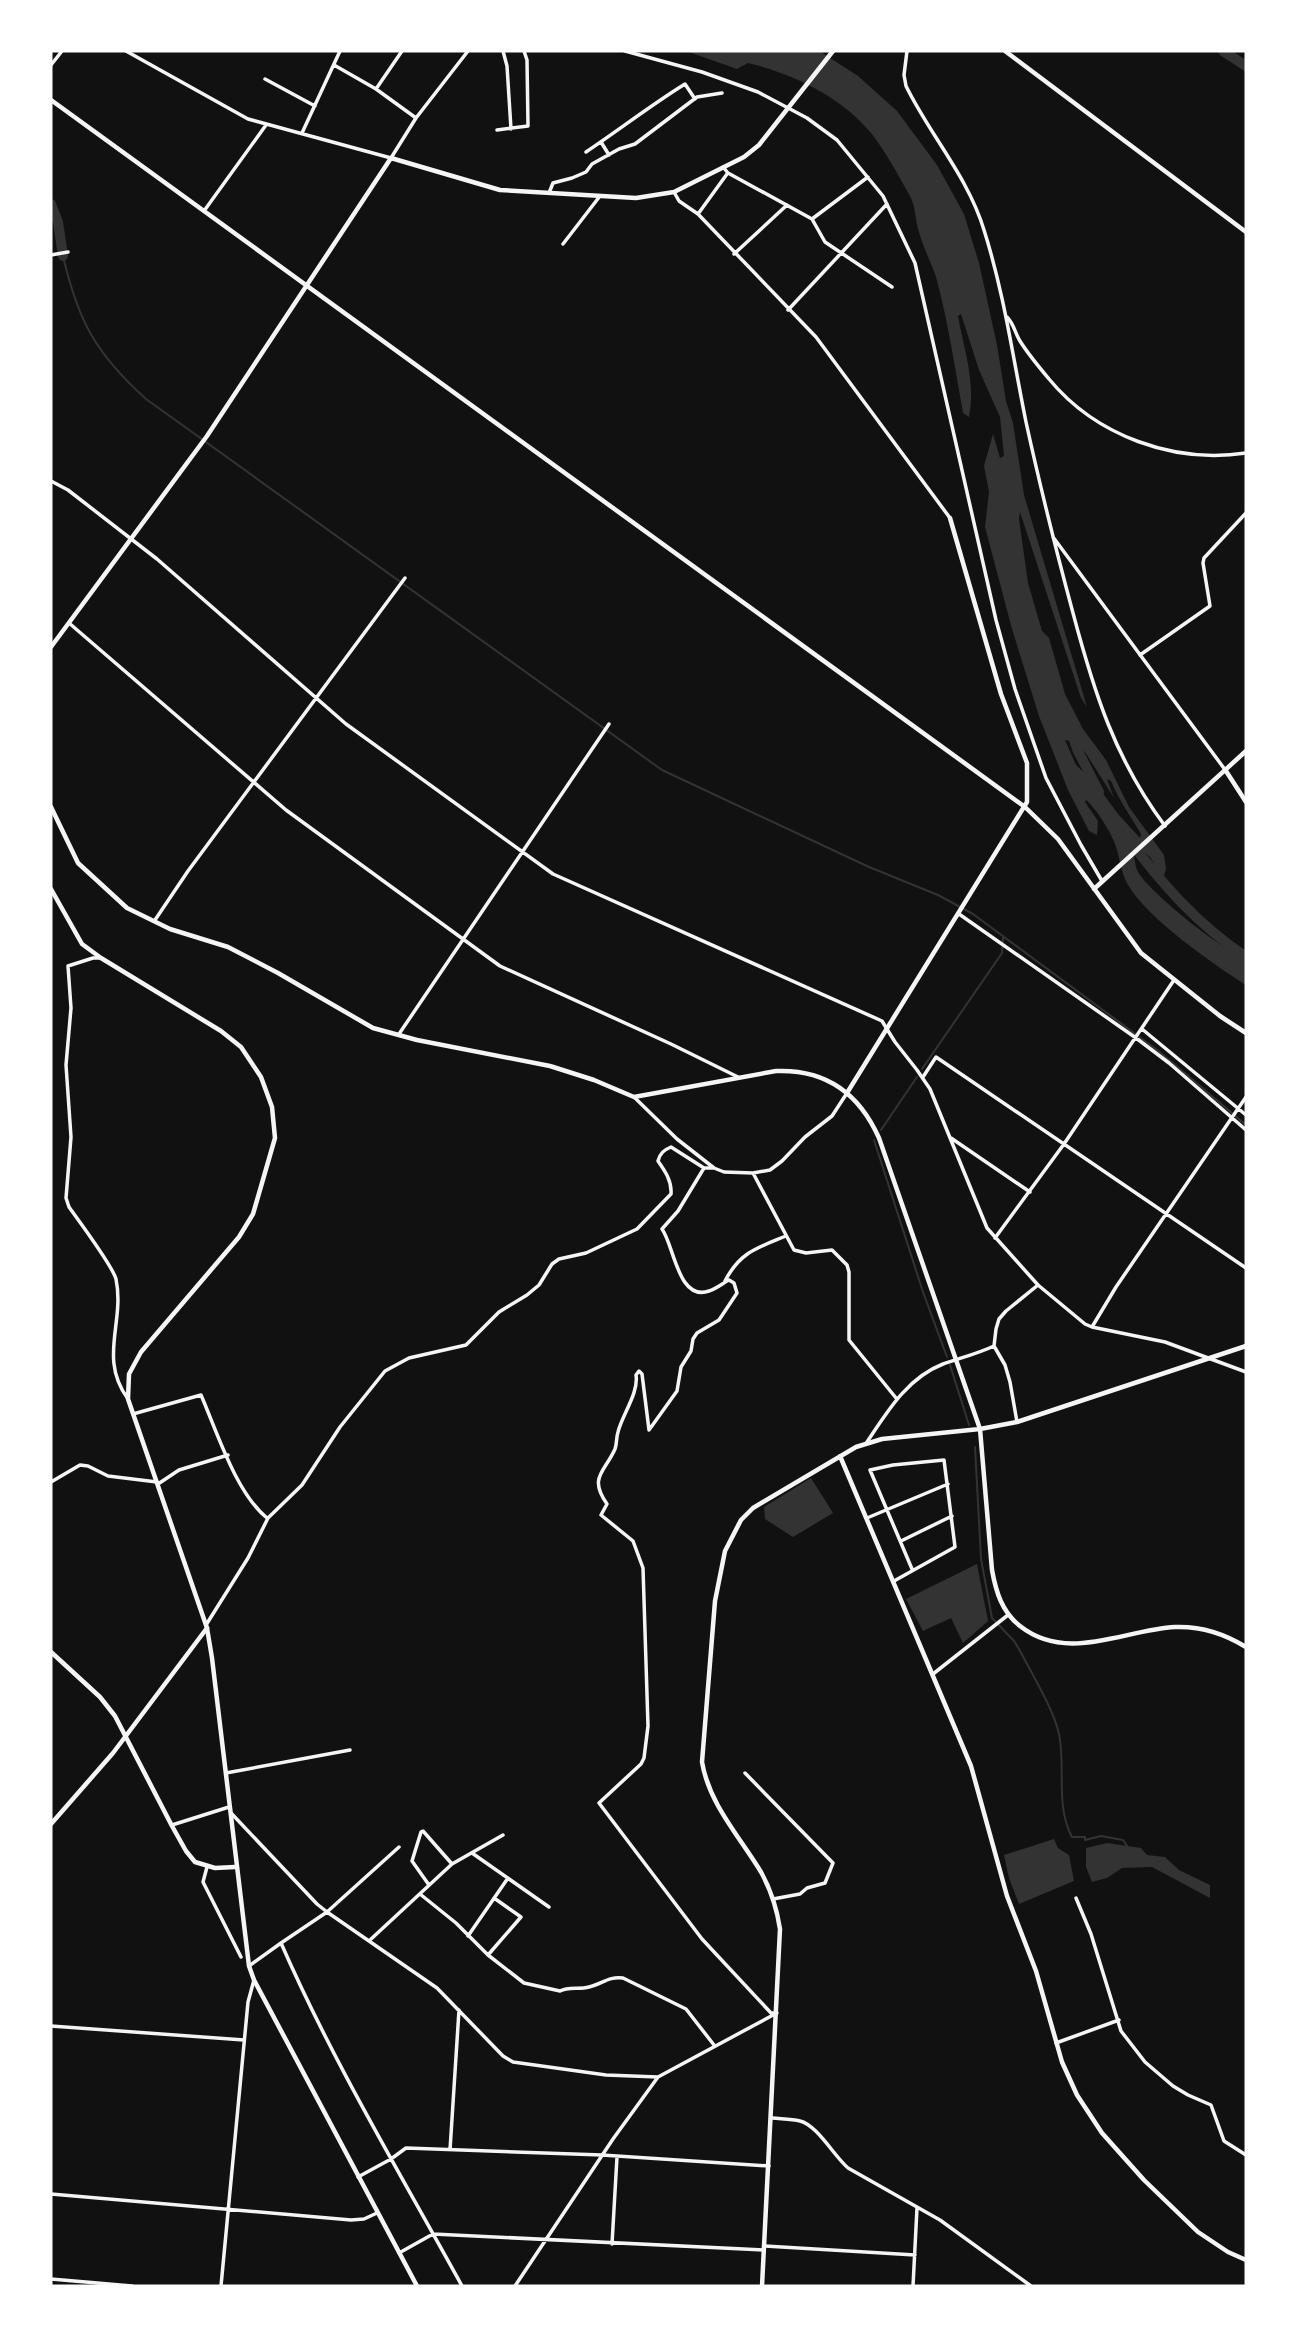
<svg xmlns="http://www.w3.org/2000/svg" width="1297" height="2337" font-family="'PT Sans Narrow',sans-serif">
<style>
.water{fill:#333;fill-rule:evenodd}
.lines{fill:none;stroke-linecap:round;stroke-linejoin:round}
.stream{stroke:#333;stroke-width:2}
.river{stroke:#333;stroke-width:10}
.minor{stroke:#f5f5f5;stroke-width:3.5}
.tertiary{stroke:#f5f5f5;stroke-width:4.5}
.secondary{stroke:#f5f5f5;stroke-width:4.5}
</style>
<rect width="100%" height="100%" fill="#111"/>
<path class="water" d="M 686,51 L 821,52 L 858,76 L 897,111 L 937,165 L 964,214 L 979,263 L 997,345 L 1006,401 L 1013,423 L 1024,495 L 1087,707 L 1081,698 L 1020,512 L 1019,519 L 1028,583 L 1042,631 L 1049,638 L 1065,694 L 1083,729 L 1106,760 L 1129,807 L 1164,855 L 1166,869 L 1163,879 L 1150,857 L 1133,843 C 1134,850 1134,862 1137,870 C 1146,890 1225,953 1246,958 L 1246,985 C 1213,964 1148,919 1128,885 C 1120,871 1120,857 1115,844 C 1111,832 1095,807 1086,800 L 1085,802 L 1098,821 L 1097,835 L 1089,831 L 1068,790 L 1039,716 L 1012,629 L 985,527 L 989,492 L 984,466 L 993,434 L 1000,458 L 1004,456 L 1000,417 L 979,370 L 961,314 L 958,316 C 964,350 976,382 969,417 L 963,413 C 955,368 948,321 936,277 C 931,262 923,247 919,232 C 915,221 916,207 910,196 C 898,175 886,152 871,133 C 840,96 793,74 748,63 L 737,69 ZM 1065,740 L 1079,743 L 1082,750 L 1085,752 L 1114,798 L 1107,779 L 1111,781 C 1119,800 1131,817 1141,834 L 1140,838 L 1118,814 L 1096,784 L 1076,765 Z
M 811,1478 L 833,1513 L 793,1537 L 765,1519 L 764,1507 Z
M 977,1564 L 988,1621 L 963,1643 L 951,1618 L 923,1631 L 906,1599 Z
M 1054,1839 L 1058,1848 L 1069,1855 L 1074,1881 L 1019,1904 L 1009,1878 L 1004,1855 Z
M 1107,1843 L 1141,1848 L 1147,1855 L 1165,1857 L 1179,1870 L 1210,1885 L 1210,1898 L 1152,1867 L 1122,1868 L 1107,1878 L 1092,1882 L 1086,1867 L 1086,1848 Z"/>
<g class="lines">
<path class="stream" d="M 63,256 C 78,321 96,354 146,399 L 662,770 L 869,867 L 938,895 L 973,914 L 1161,1053 L 1246,1125
M 922,1069 L 1002,953 L 1003,937
M 881,1130 L 917,1077
M 874,1140 L 923,1292 L 947,1357
M 950,1365 L 969,1425
M 975,1447 L 981,1559 L 992,1618 L 1014,1641 L 1019,1649 C 1031,1672 1054,1710 1059,1734 C 1066,1768 1055,1805 1072,1837 L 1085,1837 L 1085,1840 L 1101,1836 L 1123,1840 L 1127,1846"/>
<path class="river" d="M 1223,51 L 1246,66
M 51,204 L 58,222 L 63,256
M 1071,731 L 1077,749 L 1099,792
M 1126,836 C 1161,883 1197,924 1246,957"/>
<path class="minor" d="M 126,51 L 248,119 L 391,158 L 416,118 L 468,51
M 503,51 L 507,66 L 511,129
M 625,51 L 702,72 L 758,92 L 807,118 L 837,140 L 883,196 L 915,263 L 996,620 L 1015,689 L 1046,778 L 1081,845 L 1102,881
M 907,51 L 904,75 L 906,86 C 930,135 968,177 984,230 C 1004,293 1013,358 1026,422 C 1040,486 1056,550 1073,613 C 1094,692 1115,759 1165,826
M 51,65 L 62,51
M 334,65 L 376,89 L 416,118
M 265,79 L 315,106
M 376,89 L 402,51
M 497,130 L 528,126 L 527,60 L 524,51
M 302,133 L 340,51
M 601,142 L 609,155
M 586,152 C 619,130 651,105 685,84 L 695,99
M 723,167 L 728,173 L 812,219 L 825,242 L 892,287
M 674,192 L 679,201 L 698,214 L 816,337 L 950,518
M 549,193 L 553,183 L 572,178 L 586,172 L 592,164 L 619,149 L 635,144 L 697,97 L 722,93
M 204,211 L 266,125
M 698,214 L 727,174
M 812,219 L 868,177
M 563,244 L 600,196
M 734,254 L 787,205
M 51,255 L 68,252
M 788,310 L 887,204
M 1007,317 C 1014,324 1015,333 1020,341 C 1028,354 1039,367 1049,379 C 1096,436 1174,464 1246,453
M 51,481 L 68,490 L 157,559 L 346,724 L 553,874 L 882,1021 L 895,1042 L 917,1070 L 930,1089 L 987,1228 L 1038,1285 L 1006,1311 L 999,1319 L 996,1329 L 994,1346 L 1005,1365 L 1010,1382 L 1017,1422
M 1053,537 L 1226,771
M 69,623 L 286,810 L 500,966 L 671,1044 L 738,1077
M 1140,655 L 1210,606 L 1203,563 L 1204,558 L 1246,513
M 959,914 L 1136,1038 L 1169,1063 L 1246,1130
M 155,920 L 188,871 L 405,578
M 101,958 L 93,958 L 68,966 L 71,1008 L 66,1065 L 71,1137 L 66,1198 L 69,1207 C 79,1221 112,1265 116,1279 C 125,1323 98,1358 128,1399
M 1142,1029 L 1246,1115
M 399,1034 L 609,724
M 923,1077 L 936,1057 L 1246,1268
M 634,1097 L 677,1139 L 714,1168 L 724,1172 L 753,1173 L 770,1170 L 782,1161 L 805,1137 L 832,1116 L 847,1093
M 951,1138 L 1030,1192
M 714,1168 L 704,1168 L 678,1211 L 662,1229 C 674,1245 678,1302 709,1291 C 716,1289 723,1283 729,1280 L 734,1283 L 737,1293 L 719,1320 L 697,1333 L 693,1339 L 691,1351 L 681,1367 L 677,1391 L 649,1430 L 642,1374 L 639,1371 L 636,1375 C 639,1393 622,1415 618,1432 C 616,1438 617,1444 615,1449 C 605,1472 588,1477 607,1504 L 601,1515 L 633,1541 L 643,1568 L 648,1726 L 644,1758 L 641,1764 L 599,1803 L 702,1939 L 771,2013 L 777,2013
M 753,1173 L 794,1250 L 806,1253 L 832,1250 L 847,1265 L 849,1272 L 849,1340 L 896,1398
M 995,1238 L 1064,1144 L 1174,980
M 725,1281 C 740,1252 757,1248 786,1236
M 1038,1285 L 1085,1324 L 1092,1327 L 1165,1342 L 1246,1372
M 1092,1327 L 1116,1287 L 1246,1097
M 133,1414 L 201,1395 C 217,1432 236,1493 267,1518
M 867,1442 C 887,1412 907,1378 943,1364 C 960,1358 977,1354 994,1346
M 51,1482 L 80,1465 L 88,1466 L 108,1476 L 157,1482
M 158,1484 L 179,1470 L 228,1455
M 867,1518 L 948,1484
M 901,1541 L 952,1516
M 894,1581 L 955,1547 L 944,1460 L 893,1465 L 870,1470 L 912,1569
M 206,1625 L 248,1558 L 268,1518 L 302,1485 L 340,1427 L 385,1371 L 409,1358 L 466,1345 L 499,1312 L 527,1295 L 539,1285 L 552,1264 L 559,1259 L 586,1253 L 637,1229 L 671,1194 C 672,1181 665,1171 658,1161 C 660,1153 664,1150 671,1147 L 704,1168
M 933,1674 L 1008,1615
M 226,1773 L 350,1750
M 745,1773 L 833,1863 L 825,1883 L 807,1888 L 800,1894 L 773,1899
M 231,1813 L 317,1904 L 327,1912 L 281,1943
M 172,1825 L 229,1807
M 399,1847 L 327,1912 L 437,1988 L 503,2056 L 513,2062 L 606,2075 L 658,2077 L 775,2014
M 472,1853 L 549,1907
M 207,1867 L 203,1882 L 241,1957
M 429,1885 L 412,1861 L 421,1832 L 423,1831 L 452,1864
M 420,1894 L 456,1923 L 488,1955 L 524,1983 L 560,1991 C 569,1986 579,1990 589,1987 C 602,1984 609,1976 623,1978 L 686,2009 L 714,2045
M 1076,1898 L 1091,1934 L 1121,2031 L 1145,2062 L 1173,2086 L 1188,2095 L 1211,2105 L 1224,2141 L 1246,2155
M 468,1936 L 508,1878
M 370,1940 L 452,1864 L 503,1835
M 488,1955 L 521,1917 L 494,1898
M 249,1966 L 281,1943 C 333,2062 400,2173 462,2286
M 51,2026 L 244,2040
M 1056,2043 L 1119,2020
M 772,2118 C 781,2119 791,2119 800,2121 C 817,2125 834,2156 848,2168 L 940,2220 L 1031,2286
M 450,2150 L 459,2010
M 358,2177 L 391,2159 L 406,2148 L 602,2155 L 769,2166
M 51,2194 L 351,2220 L 364,2219 L 377,2213
M 612,2244 L 617,2157
M 765,2246 L 915,2255
M 399,2253 L 433,2234 L 764,2250
M 51,2279 L 132,2286
M 221,2286 L 248,2002 L 254,1980
M 515,2286 L 613,2139 L 658,2077
M 913,2286 L 917,2208"/>
<path class="tertiary" d="M 1005,51 L 1246,232
M 51,100 L 1025,807 L 1058,839 L 1141,953 L 1220,1016 L 1246,1033
M 51,647 L 207,436 L 391,158 L 500,190 L 636,198 L 674,192 L 744,157 L 759,145 L 833,51
M 1226,771 L 1246,802
M 51,807 L 78,863 L 127,908 L 170,929 L 228,947 L 278,973 L 373,1028 L 417,1040 L 550,1066 L 594,1080 L 634,1097 L 776,1071 C 826,1069 859,1093 879,1138 L 980,1429 L 992,1570 C 996,1592 1002,1612 1020,1626 C 1067,1663 1123,1630 1175,1627 C 1201,1626 1225,1634 1246,1647
M 1094,889 L 1246,751
M 847,1093 L 1027,802 L 1027,763 L 1001,694 L 950,518
M 840,1456 L 971,1766 L 1007,1896 L 1036,1971 L 1062,2062 L 1077,2095 L 1102,2133 L 1144,2180 L 1198,2232 L 1228,2252 L 1246,2260
M 51,1652 L 100,1697 L 115,1716 L 172,1826 L 186,1851 L 195,1862 L 215,1868 L 235,1867
M 51,1824 L 113,1753 L 207,1628
M 762,2286 L 780,1929 C 777,1909 771,1890 761,1872 C 740,1837 709,1804 702,1762 L 715,1601 L 725,1551 L 741,1520 L 753,1508 L 856,1447 L 882,1439 L 980,1429 L 1017,1422 L 1246,1346"/>
<path class="secondary" d="M 51,889 L 82,944 L 101,958 L 221,1031 L 241,1047 L 261,1077 L 272,1107 L 275,1138 L 253,1214 L 239,1237 L 141,1352 L 129,1374 L 128,1399 L 207,1628 L 212,1658 L 249,1966 L 254,1980 L 417,2286"/>
</g>
<rect width="1297" height="2337" fill="none" stroke="#ffffff" stroke-width="105"/>
</svg>
